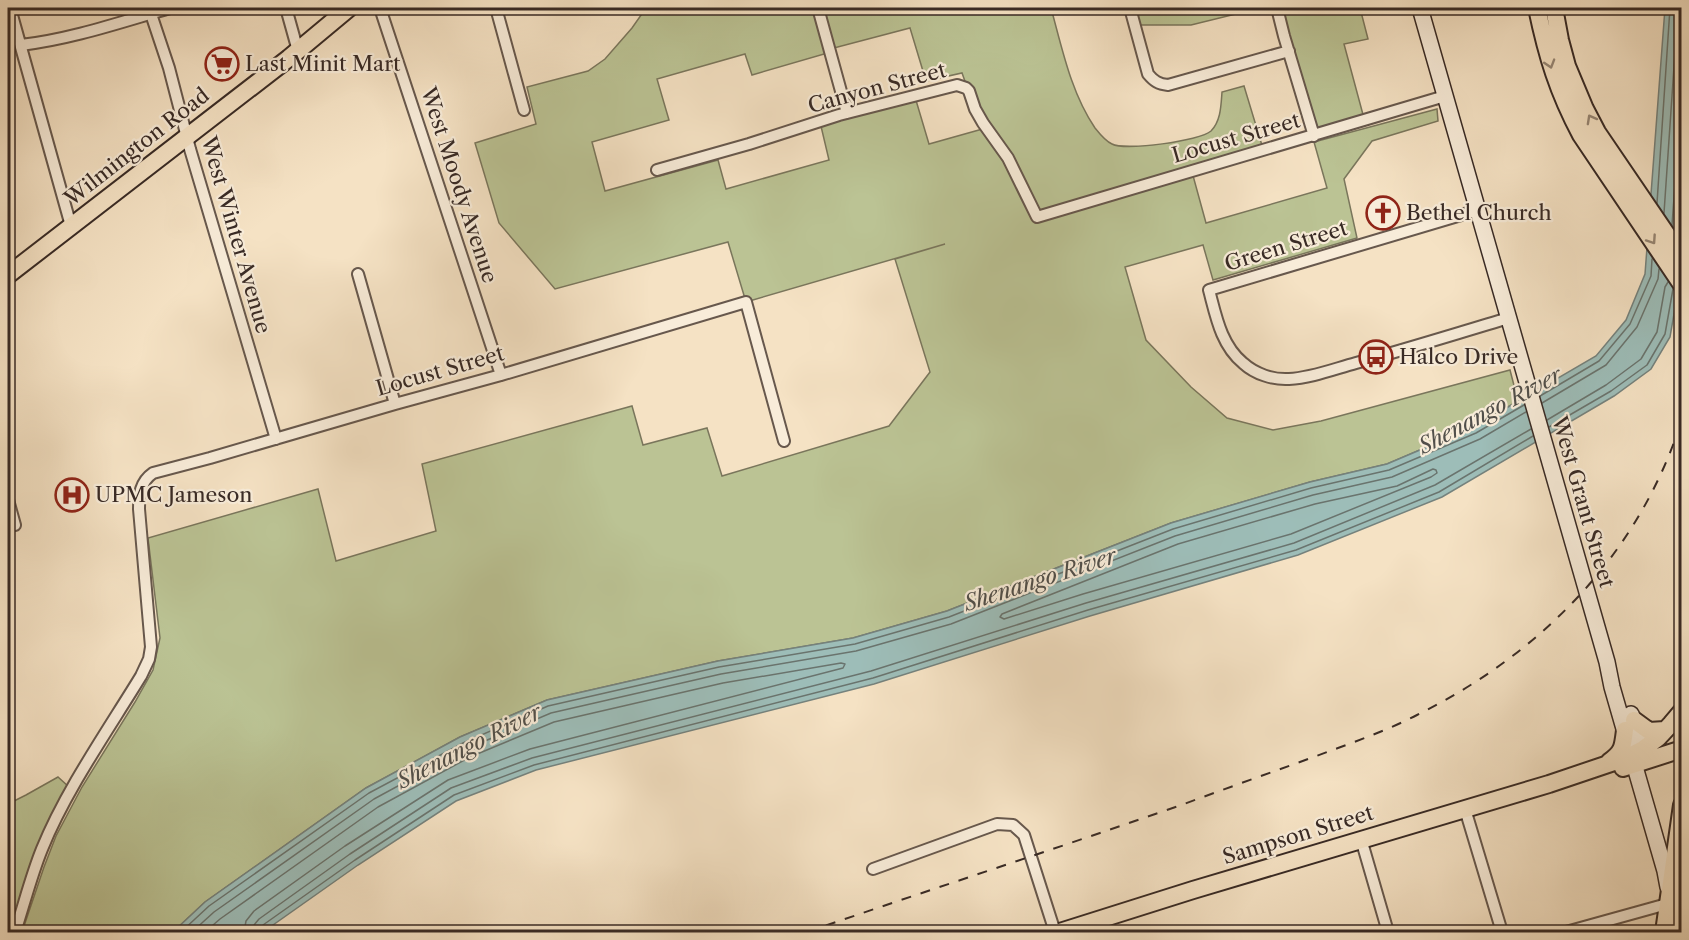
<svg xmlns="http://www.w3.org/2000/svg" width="1689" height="940" font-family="'Libre Caslon Text',serif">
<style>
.green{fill:#bbc394;stroke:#7a765c;stroke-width:1.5;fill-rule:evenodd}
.water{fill:#9dbdb8;stroke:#75827d;stroke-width:1.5}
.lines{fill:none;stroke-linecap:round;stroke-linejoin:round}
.shore{stroke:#6a746e;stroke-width:1.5}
.street-casing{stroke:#67584d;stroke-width:14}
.secondary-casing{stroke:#382a25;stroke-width:18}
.primary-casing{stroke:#382a25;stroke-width:20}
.street{stroke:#f8ecd9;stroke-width:10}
.secondary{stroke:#f8ecd9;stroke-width:15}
.primary{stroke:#f5e2c4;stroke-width:16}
.rail{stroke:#382a25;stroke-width:2;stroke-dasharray:10 10;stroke-linecap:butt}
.oneway{stroke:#968674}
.labels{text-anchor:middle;stroke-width:4.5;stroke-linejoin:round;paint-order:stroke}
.poi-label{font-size:21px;fill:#382a25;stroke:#f8ecd9;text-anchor:start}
.street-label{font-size:21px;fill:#382a25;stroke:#f8ecd9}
.water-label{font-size:22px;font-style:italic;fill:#514f4a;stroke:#f8ecd9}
</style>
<rect width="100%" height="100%" fill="#f5e2c4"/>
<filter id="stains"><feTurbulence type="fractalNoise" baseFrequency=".00333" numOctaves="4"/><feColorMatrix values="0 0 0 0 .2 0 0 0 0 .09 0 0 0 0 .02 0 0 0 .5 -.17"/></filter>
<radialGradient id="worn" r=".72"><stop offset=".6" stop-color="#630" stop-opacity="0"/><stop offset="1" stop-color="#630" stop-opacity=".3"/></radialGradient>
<path class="green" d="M 646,8 L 1051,8 C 1062,48 1071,93 1095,128 C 1099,133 1107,142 1112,144 C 1125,151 1200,141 1211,131 C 1221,121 1221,105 1222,92 L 1244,86 L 1264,152 L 1192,172 L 1206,223 L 1327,188 L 1314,142 L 1437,109 L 1438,121 L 1372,141 L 1344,179 L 1357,238 L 1213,280 L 1203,245 L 1125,267 L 1146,340 L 1191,387 L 1227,418 L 1273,430 L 1321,421 L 1510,370 L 1518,401 L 1474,427 L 1387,464 L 1310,482 L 1171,523 L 947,611 L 853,638 L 718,661 L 547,700 L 460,737 L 366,788 L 205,902 L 173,932 L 22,932 L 44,867 L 56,836 L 82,787 L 135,702 L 153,670 L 160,638 L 148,538 L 318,489 L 336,561 L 436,531 L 422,464 L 632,406 L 643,445 L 707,428 L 722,476 L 889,426 L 930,372 L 895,259 L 945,244 L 746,302 L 728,242 L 555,289 L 499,223 L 475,143 L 536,124 L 527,87 L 588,71 L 605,59 L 632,28 ZM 910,28 L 926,81 L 962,73 L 975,109 L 986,128 L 929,144 L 915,97 L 820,122 L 829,160 L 726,189 L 718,160 L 605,191 L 592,142 L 669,120 L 657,79 L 745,54 L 752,75 L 831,52 L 830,49 Z
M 1130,8 L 1238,8 L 1240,13 L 1191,25 L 1135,25 Z
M 1277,8 L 1360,8 L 1368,39 L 1344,44 L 1365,122 L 1314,136 Z
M 58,777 L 69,787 L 15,932 L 8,932 L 8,804 L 26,795 Z"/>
<path class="water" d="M 1665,8 L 1681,8 L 1681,274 L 1670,337 L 1651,369 L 1614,396 L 1442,497 L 1298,555 L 1090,616 L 874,684 L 536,770 L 456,801 L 358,865 L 263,932 L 173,932 L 205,902 L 366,788 L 460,737 L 547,700 L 718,661 L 853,638 L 947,611 L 1171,523 L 1310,482 L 1387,464 L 1474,427 L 1596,356 L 1626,320 L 1645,274 Z"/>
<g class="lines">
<path class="shore" d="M 1657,203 L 1670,8
M 1664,213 L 1678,8
M 1672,225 L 1682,88
M 1540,396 L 1599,361 L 1630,324 L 1651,276 L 1652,259
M 1542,403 L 1606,365 L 1637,327 L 1658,279 L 1659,269
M 1547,420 L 1606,385 L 1641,359 L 1657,332 L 1665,287 L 1668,282
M 1549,427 L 1611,391 L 1647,365 L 1665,334 L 1673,289
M 1433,469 L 1436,470 L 1437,473 L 1431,477 L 1291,534 L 1083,594 L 1004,619 L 1000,617 L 1002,614 L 1178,544 L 1315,504 L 1397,486 Z
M 181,932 L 209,906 L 369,793 L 463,743 L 548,706 L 719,667 L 855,644 L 949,617 L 1173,529 L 1311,488 L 1389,470 L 1476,433 L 1524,405
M 192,932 L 214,912 L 374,799 L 466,749 L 551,713 L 721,674 L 856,651 L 951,624 L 1175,536 L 1313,495 L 1392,477 L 1480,439 L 1526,412
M 205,932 L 220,919 L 378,807 L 470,757 L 554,722 L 723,683 L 841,663 L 845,664 L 843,668 L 530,749 L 448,780 L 345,846 L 254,911 L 246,921 L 244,932
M 253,932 L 254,925 L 259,919 L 350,854 L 451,788 L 532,758 L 871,671 L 1086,603 L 1294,543 L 1435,485 L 1531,429
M 260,932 L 263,925 L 355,860 L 454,795 L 534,765 L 873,678 L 1088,610 L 1296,550 L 1439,492 L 1533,436"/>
<defs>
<path id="street" d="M 10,8 L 71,226
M 149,8 L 169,68 L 190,149 L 276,439
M 286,8 L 298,51
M 380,8 L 501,375
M 496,8 L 524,110
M 818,8 L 847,113
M 1130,8 L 1148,74 C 1154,81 1158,84 1168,85 L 1289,51
M 1277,8 L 1284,36 L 1314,136
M 21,45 C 72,39 121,22 170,8
M 657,170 L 749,144 L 839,115 L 957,85 L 966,88 L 969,91 L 975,109 L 983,123 L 1008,158 L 1037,217 L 1445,96
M 1478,210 L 1209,290 C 1216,316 1221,345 1243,363 C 1255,374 1273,380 1289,379 C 1311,378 1334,369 1356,363 C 1407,349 1458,333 1509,318
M 358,274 L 395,404
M 8,500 L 15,525
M 1465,809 L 1502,932
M 1361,839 L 1388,932
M 873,869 L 997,824 L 1013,825 L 1024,835 L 1055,932
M 15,932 C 24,905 31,876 42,849 C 66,790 108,730 141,676 L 149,659 L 151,647 L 139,509 C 139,495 140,482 153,473 L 210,458 L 395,404 L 501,375 L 746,302 L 784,441
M 1566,932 L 1667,904"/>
<path id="secondary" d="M 1420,8 L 1607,662 L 1612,687 L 1665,871 L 1668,887
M 1631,714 L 1638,732 L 1643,760"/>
<path id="primary" d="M 1537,8 C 1547,56 1558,92 1581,135 L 1682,285
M 1554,8 L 1560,40 L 1567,66 L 1585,109 L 1597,132 L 1682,257
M 8,275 L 289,58 L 349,8
M 1634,720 L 1649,731 L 1665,730
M 1609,762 C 1623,752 1623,747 1625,730
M 1623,768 L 1682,749
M 1060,932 L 1193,890 L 1549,784 L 1626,758 L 1643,749 L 1658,738 L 1671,724 L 1682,711
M 1664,932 L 1682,805
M 1675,932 L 1682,884"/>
</defs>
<use href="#street" class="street-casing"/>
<use href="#secondary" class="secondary-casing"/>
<use href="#primary" class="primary-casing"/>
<use href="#street" class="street"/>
<use href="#secondary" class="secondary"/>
<use href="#primary" class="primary"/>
<path class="rail" d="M 807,932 C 932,889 1058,848 1184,804 C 1235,785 1287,767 1338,748 C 1365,738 1392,728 1417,715 C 1542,653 1640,553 1682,419"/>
</g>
<defs><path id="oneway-chevron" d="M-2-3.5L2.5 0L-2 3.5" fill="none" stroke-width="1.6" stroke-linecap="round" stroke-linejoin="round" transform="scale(1.5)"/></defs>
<g class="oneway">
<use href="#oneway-chevron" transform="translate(1550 64) rotate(73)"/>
<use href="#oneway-chevron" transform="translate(1591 119) rotate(-119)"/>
<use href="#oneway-chevron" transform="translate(1652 240) rotate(56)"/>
</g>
<defs>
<symbol id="supermarket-ring" viewBox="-11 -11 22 22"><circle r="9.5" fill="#f8ecd9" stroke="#8f2418" stroke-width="1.5"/><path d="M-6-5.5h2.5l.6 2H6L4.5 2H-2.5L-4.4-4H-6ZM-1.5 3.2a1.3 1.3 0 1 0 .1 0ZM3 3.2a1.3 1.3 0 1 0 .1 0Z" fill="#8f2418"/></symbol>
<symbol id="church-ring" viewBox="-11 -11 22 22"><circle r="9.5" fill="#f8ecd9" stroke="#8f2418" stroke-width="1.5"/><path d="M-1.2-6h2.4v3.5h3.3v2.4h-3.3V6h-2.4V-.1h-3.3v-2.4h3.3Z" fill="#8f2418"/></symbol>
<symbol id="bus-ring" viewBox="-11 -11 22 22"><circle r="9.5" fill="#f8ecd9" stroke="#8f2418" stroke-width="1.5"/><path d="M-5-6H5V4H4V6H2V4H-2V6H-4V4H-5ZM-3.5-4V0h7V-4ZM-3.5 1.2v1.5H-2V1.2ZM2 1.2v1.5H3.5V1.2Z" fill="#8f2418"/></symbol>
<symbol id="hospital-ring" viewBox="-11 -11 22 22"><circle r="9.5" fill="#f8ecd9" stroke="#8f2418" stroke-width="1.5"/><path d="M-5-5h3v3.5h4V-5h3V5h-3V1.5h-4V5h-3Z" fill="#8f2418"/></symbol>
</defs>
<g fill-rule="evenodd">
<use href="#supermarket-ring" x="203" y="45" width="38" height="38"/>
<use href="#church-ring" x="1364" y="194" width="38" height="38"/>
<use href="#bus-ring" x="1357" y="338" width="38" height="38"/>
<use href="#hospital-ring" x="53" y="476" width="38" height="38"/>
</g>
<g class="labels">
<g class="poi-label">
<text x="245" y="71">Last Minit Mart</text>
<text x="1406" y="220">Bethel Church</text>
<text x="1399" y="364">Halco Drive</text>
<text x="95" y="502">UPMC Jameson</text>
</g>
<g class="street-label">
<text transform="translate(877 88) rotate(-15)" y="7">Canyon Street</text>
<text transform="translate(1236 138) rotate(-16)" y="7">Locust Street</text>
<text transform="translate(137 147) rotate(-38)" y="7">Wilmington Road</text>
<text transform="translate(459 185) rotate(72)" y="7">West Moody Avenue</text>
<text transform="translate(236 235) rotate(74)" y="7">West Winter Avenue</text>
<text transform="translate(1286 246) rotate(-17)" y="7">Green Street</text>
<text transform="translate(440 371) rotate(-16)" y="7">Locust Street</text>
<text transform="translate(1583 502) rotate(74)" y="7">West Grant Street</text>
<text transform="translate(1298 835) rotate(-17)" y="7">Sampson Street</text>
</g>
<g class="water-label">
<text transform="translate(1490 410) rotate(-28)" y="8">Shenango River</text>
<text transform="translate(1040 579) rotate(-18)" y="8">Shenango River</text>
<text transform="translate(469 746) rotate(-27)" y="8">Shenango River</text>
</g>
</g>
<rect width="1689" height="940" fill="none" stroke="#f5e2c4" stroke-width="30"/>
<rect x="9" y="9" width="1671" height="922" fill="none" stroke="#382a25" stroke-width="3"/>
<rect x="15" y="15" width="1659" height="910" fill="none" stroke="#382a25" stroke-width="1.5"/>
<rect width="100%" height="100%" filter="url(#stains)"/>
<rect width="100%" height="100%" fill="url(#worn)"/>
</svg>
